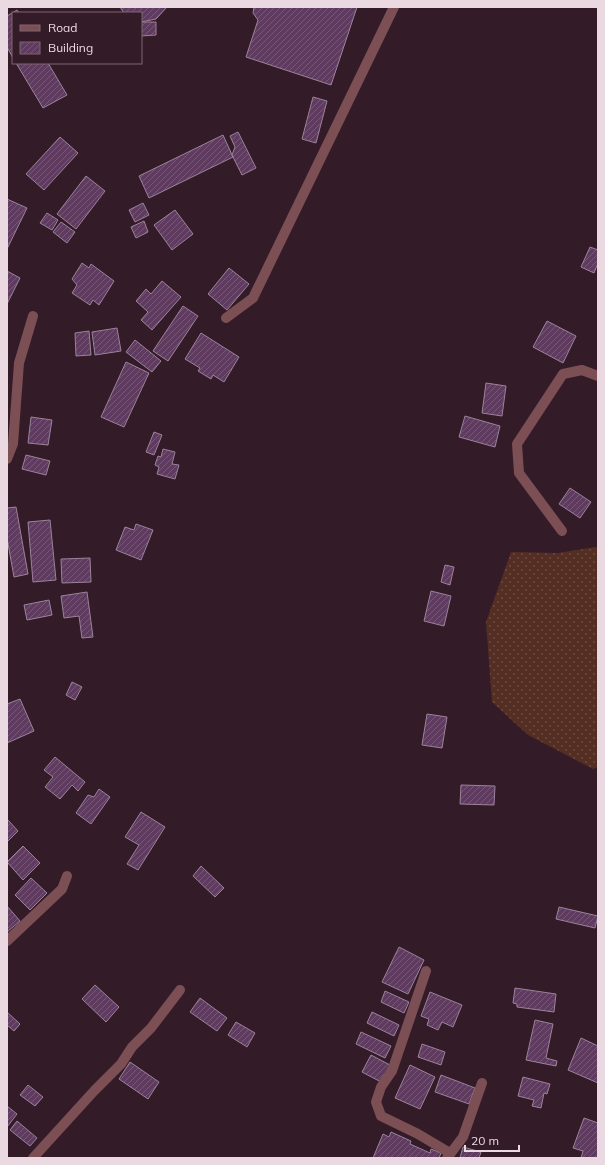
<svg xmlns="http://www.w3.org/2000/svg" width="605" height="1165" font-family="Mulish,sans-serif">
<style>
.grass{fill:url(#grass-dots)}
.building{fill:url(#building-hatch);stroke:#9b839b}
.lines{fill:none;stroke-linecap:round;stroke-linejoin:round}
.service{stroke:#7b4f54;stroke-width:10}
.minor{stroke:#7b4f54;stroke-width:10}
</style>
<defs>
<pattern id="grass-dots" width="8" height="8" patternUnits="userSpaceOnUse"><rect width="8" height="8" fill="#542e23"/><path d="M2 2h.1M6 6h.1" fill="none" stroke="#6d4c43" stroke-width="1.8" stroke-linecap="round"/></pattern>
<pattern id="building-hatch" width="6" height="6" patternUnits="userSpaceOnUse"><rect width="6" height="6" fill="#5e3b5f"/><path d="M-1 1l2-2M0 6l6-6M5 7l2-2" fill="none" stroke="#755776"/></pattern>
</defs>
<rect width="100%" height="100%" fill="#341b28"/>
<path class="grass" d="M 595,547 L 598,548 L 598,767 L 593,769 L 528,735 L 492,702 L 486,622 L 511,552 L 558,553 Z"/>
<path class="building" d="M 120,7 L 167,7 L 156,19 L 141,22 L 141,13 L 124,13 Z
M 254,7 L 357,7 L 331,85 L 246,57 L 258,20 L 253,13 Z
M 17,10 L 19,13 L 13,13 L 13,58 L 7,47 L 7,16 Z
M 141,22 L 156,22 L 156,35 L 141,36 Z
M 16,63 L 48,63 L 67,95 L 43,108 Z
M 313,97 L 327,101 L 316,143 L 302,139 Z
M 238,132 L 256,168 L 242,175 L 232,155 L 235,147 L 230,136 Z
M 223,135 L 233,157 L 149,198 L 139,176 Z
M 60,137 L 78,153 L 44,190 L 26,174 Z
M 86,176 L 105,191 L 76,229 L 57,214 Z
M 7,199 L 27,208 L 7,249 Z
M 143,203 L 149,215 L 135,222 L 129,210 Z
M 175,210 L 193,234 L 172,250 L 154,225 Z
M 47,213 L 58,220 L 52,230 L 40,223 Z
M 144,221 L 148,232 L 136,238 L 131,227 Z
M 61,222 L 75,232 L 67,243 L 53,232 Z
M 590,247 L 598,250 L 598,263 L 594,273 L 581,267 Z
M 82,263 L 89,268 L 91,264 L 114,281 L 99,305 L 93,300 L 90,305 L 72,293 L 77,285 L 72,279 Z
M 229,268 L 249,284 L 227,310 L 208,294 Z
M 7,271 L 20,278 L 7,304 Z
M 162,281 L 181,297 L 152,330 L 141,320 L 148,312 L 136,301 L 146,289 L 151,294 Z
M 183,306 L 198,316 L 168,361 L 153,351 Z
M 547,321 L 576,336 L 563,363 L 533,347 Z
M 117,328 L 121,351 L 95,355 L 92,332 Z
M 89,331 L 91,355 L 76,356 L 75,333 Z
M 201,333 L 239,357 L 224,382 L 213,375 L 211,379 L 198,371 L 200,368 L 185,359 Z
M 135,340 L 161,361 L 152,372 L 126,352 Z
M 126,362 L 149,373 L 124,427 L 101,417 Z
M 486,383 L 506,386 L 502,416 L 482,413 Z
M 465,416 L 500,426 L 495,447 L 459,437 Z
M 31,417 L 52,420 L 48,445 L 28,443 Z
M 154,432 L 162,435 L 154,455 L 146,452 Z
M 163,449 L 175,452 L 172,464 L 179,465 L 175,479 L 157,474 L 159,467 L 155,465 L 158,456 L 161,457 Z
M 26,455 L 50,461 L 46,475 L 22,469 Z
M 570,488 L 591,502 L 580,518 L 559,504 Z
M 16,507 L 28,574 L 14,577 L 7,538 L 7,508 Z
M 50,520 L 56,580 L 33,582 L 28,522 Z
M 136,524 L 153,530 L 141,560 L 116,550 L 125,527 L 134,530 Z
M 90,558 L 91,582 L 62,583 L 61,559 Z
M 445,565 L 454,567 L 450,585 L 441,582 Z
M 431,591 L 451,596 L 444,626 L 424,621 Z
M 87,592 L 93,637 L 82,638 L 79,616 L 64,618 L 61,596 Z
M 49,600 L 52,615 L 27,620 L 24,605 Z
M 72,682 L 82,687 L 75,700 L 66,695 Z
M 20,699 L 34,731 L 7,743 L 7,704 Z
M 427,714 L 447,717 L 442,748 L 422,745 Z
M 55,757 L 85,782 L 78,791 L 72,785 L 60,799 L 45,787 L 53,777 L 44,770 Z
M 461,785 L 495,786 L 494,805 L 460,804 Z
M 99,789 L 110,797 L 91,824 L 76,813 L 88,795 L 94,797 Z
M 141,812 L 165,827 L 138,870 L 127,864 L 139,845 L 125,837 Z
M 7,819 L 18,831 L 7,842 Z
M 23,846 L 40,863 L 23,880 L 7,862 Z
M 201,866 L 224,888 L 215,897 L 193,876 Z
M 31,878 L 47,893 L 30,910 L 15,895 Z
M 7,906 L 20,921 L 7,932 Z
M 559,907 L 598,916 L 595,928 L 556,919 Z
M 399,947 L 424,960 L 408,994 L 382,982 Z
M 95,985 L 119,1007 L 106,1022 L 82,999 Z
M 515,988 L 556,994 L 554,1012 L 517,1007 L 517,1004 L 513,1003 Z
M 385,991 L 409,1002 L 404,1013 L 381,1002 Z
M 430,992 L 462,1005 L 453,1027 L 442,1022 L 438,1030 L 427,1025 L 429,1019 L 421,1016 Z
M 200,998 L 227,1018 L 217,1031 L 190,1012 Z
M 7,1012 L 20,1024 L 14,1031 L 7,1025 Z
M 372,1012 L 399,1025 L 394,1036 L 367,1023 Z
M 535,1020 L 553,1024 L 546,1058 L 557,1061 L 556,1066 L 526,1060 Z
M 236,1022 L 255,1033 L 247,1047 L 228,1035 Z
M 361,1032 L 391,1046 L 385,1058 L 356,1044 Z
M 581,1038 L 598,1046 L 598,1083 L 568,1070 Z
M 422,1044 L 445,1052 L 441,1065 L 418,1057 Z
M 371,1055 L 390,1065 L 381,1082 L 362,1072 Z
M 130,1062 L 159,1082 L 148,1099 L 119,1079 Z
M 410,1065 L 435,1077 L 420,1109 L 395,1098 Z
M 441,1075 L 475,1088 L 469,1104 L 435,1092 Z
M 523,1077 L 550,1084 L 547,1094 L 544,1093 L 541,1108 L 532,1106 L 534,1100 L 518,1096 Z
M 28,1085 L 43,1097 L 35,1106 L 20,1095 Z
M 7,1106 L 17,1114 L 7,1127 Z
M 584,1118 L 598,1123 L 598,1158 L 581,1158 L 583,1151 L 573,1148 Z
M 17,1121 L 37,1138 L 30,1146 L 10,1130 Z
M 391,1132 L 411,1141 L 410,1144 L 430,1153 L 431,1149 L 441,1153 L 439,1158 L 373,1158 L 383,1134 L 389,1137 Z
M 463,1147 L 481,1152 L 479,1158 L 460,1158 Z"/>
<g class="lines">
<path class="service" d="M 562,531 L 519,473 L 517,444 L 563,374 L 582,370 L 598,376
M 7,941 L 62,889 L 67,876"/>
<path class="minor" d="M 226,318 L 253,298 L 394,7
M 7,459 L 13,444 L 19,363 L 33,316
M 426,971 L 392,1071 L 381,1087 L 376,1102 L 381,1116 L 418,1134 L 450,1153
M 33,1158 L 94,1091 L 121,1064 L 132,1047 L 151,1028 L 180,990
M 447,1158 L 463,1137 L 482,1083"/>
</g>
<rect width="605" height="1165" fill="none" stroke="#ead9e0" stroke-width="16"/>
<rect x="12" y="12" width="130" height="52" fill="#341b28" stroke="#7d6772"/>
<rect x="20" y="25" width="20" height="6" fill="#7b4f54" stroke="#7d6772"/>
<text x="48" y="32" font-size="12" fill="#ead9e0">Road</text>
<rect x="20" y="42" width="20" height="12" fill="url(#building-hatch)" stroke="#7d6772"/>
<text x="48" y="52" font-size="12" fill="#ead9e0">Building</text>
<path d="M465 1145v6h54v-6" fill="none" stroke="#ead9e0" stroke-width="2"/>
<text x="471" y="1145" font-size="12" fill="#ead9e0" stroke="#341b28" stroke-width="3" paint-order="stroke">20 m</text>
</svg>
